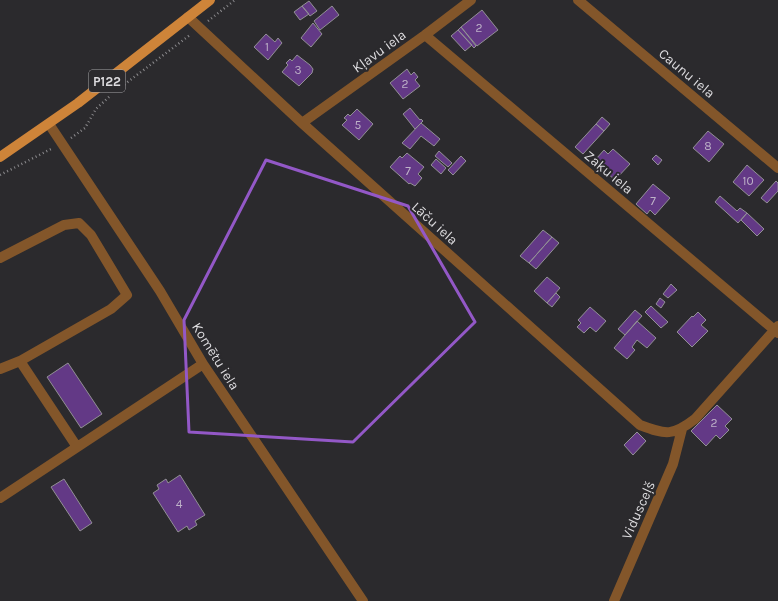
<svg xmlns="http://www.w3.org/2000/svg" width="778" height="601" font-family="Karla,sans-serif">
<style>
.building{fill:#633986;stroke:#929095}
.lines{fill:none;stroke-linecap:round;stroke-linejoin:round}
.path{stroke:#8b8a8d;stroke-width:2.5;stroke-dasharray:1 3;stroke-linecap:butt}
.minor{stroke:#83562a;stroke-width:10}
.major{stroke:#ce8439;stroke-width:10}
.marked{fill:none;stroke:#9358c7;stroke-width:3;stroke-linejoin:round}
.labels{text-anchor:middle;stroke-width:4;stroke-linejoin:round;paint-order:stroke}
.number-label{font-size:12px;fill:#beb2c8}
.shield{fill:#2b2a2d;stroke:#a7a6a9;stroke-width:1}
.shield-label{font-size:13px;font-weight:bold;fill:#dcdbde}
.street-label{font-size:14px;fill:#dcdbde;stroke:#2b2a2d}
</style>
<rect width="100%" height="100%" fill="#2b2a2d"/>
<path class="building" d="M 309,1 L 317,11 L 310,16 L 302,6 Z
M 302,6 L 309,14 L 300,20 L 294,12 Z
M 332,6 L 339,15 L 320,30 L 314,21 Z
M 482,10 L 498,30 L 477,46 L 461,27 Z
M 313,23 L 322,34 L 311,47 L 301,38 Z
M 461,27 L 476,46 L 474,48 L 458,30 Z
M 458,30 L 472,45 L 465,51 L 451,36 Z
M 266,34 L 275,42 L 278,38 L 282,43 L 268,60 L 254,47 Z
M 297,55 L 310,65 L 313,69 L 312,73 L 299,86 L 282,72 L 288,65 L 286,63 L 290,59 L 292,61 Z
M 407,69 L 411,75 L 414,72 L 418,77 L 415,80 L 420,86 L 403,99 L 390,83 Z
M 410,108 L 420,120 L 421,119 L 423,121 L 415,129 L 403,114 Z
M 357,109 L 373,124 L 359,140 L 342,125 L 347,120 L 344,118 L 348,114 L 350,116 Z
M 602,117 L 610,124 L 604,131 L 596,124 Z
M 421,123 L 440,139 L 434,146 L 421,136 L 410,149 L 402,143 Z
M 596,124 L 604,131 L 583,154 L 575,147 Z
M 708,131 L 724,144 L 709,162 L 693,148 Z
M 613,149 L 630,164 L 615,180 L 598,165 L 600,163 L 596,159 L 604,150 L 608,154 Z
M 439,151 L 452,163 L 448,167 L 435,156 Z
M 407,153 L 424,167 L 418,174 L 422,178 L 415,186 L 410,183 L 409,184 L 390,167 L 400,156 L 402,158 Z
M 656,155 L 662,160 L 658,165 L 652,159 Z
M 461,156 L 466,161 L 453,175 L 448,170 Z
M 436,159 L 446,168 L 441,174 L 431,165 Z
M 747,165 L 764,180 L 749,196 L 733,182 Z
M 776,181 L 778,183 L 778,191 L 767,203 L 761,198 Z
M 653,184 L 670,198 L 655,215 L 650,210 L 647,214 L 636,204 Z
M 720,196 L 737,211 L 740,208 L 747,213 L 738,223 L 715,202 Z
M 747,213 L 764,229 L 757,236 L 741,220 Z
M 543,230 L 552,237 L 529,263 L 520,256 Z
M 552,237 L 559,243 L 536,269 L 529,263 Z
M 547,277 L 560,288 L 547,303 L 534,291 Z
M 671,284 L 677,290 L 668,298 L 663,294 Z
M 556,293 L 560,297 L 552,307 L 547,303 Z
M 660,298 L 665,302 L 661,308 L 656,304 Z
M 651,306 L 668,322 L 661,328 L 645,312 Z
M 590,307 L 606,321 L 596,332 L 590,327 L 584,333 L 577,327 L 581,323 L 578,320 Z
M 635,310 L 642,316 L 625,335 L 618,329 Z
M 698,312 L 706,320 L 701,325 L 708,331 L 692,347 L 677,332 L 692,316 L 693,317 Z
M 637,321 L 656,338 L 647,348 L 637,340 L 632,347 L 635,350 L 627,359 L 614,348 Z
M 68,363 L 102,414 L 81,428 L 47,377 Z
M 717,405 L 732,419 L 725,426 L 729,430 L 720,439 L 716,435 L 706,446 L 691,431 Z
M 637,432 L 646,441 L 633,455 L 624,445 Z
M 180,475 L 205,515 L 195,521 L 197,525 L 189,530 L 187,526 L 178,532 L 153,493 L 159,489 L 157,485 L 166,479 L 168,483 Z
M 64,479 L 92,523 L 80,531 L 51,487 Z"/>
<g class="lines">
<path class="path" d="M 208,21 L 235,0
M 121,87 L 190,35
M 71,138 L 85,128 L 96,109 L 111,95
M 0,175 L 51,149"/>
<path class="minor" d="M 578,0 L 778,168
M 188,17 L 302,123 L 640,425 C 666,435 673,436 695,419 L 778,326
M 425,35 L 778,333
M 302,123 L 425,35 L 471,0
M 49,124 L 160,291 L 203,364 L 363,601
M 0,258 L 64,225 L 79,223 L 91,235 L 127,295 L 111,309 L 20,361 L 0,369
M 20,361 L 77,447
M 0,498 L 203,364
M 614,601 L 673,464 L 682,429"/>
<path class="major" d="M 0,157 L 78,103 L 210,0"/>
</g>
<path class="marked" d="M 266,160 L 408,206 L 475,322 L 353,442 L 189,432 L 184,320 Z"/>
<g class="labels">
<g class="number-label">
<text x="479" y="32">2</text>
<text x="267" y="51">1</text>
<text x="298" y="74">3</text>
<text x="405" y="88">2</text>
<text x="358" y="129">5</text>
<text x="708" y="150">8</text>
<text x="408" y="175">7</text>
<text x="748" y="185">10</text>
<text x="653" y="205">7</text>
<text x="714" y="427">2</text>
<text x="179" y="508">4</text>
</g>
<rect class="shield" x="89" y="70" width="36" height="22" rx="3"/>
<g class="shield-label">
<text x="107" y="86">P122</text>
</g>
<g class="street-label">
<text transform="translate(379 51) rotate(-36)" y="5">Kļavu iela</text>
<text transform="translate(687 73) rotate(40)" y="5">Caunu iela</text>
<text transform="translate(609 172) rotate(40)" y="5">Zaķu iela</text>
<text transform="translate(435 223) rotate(42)" y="5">Lāču iela</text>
<text transform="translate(216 356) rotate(58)" y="5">Komētu iela</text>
<text transform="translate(638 510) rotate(-66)" y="5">Vidusceļš</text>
</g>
</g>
</svg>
